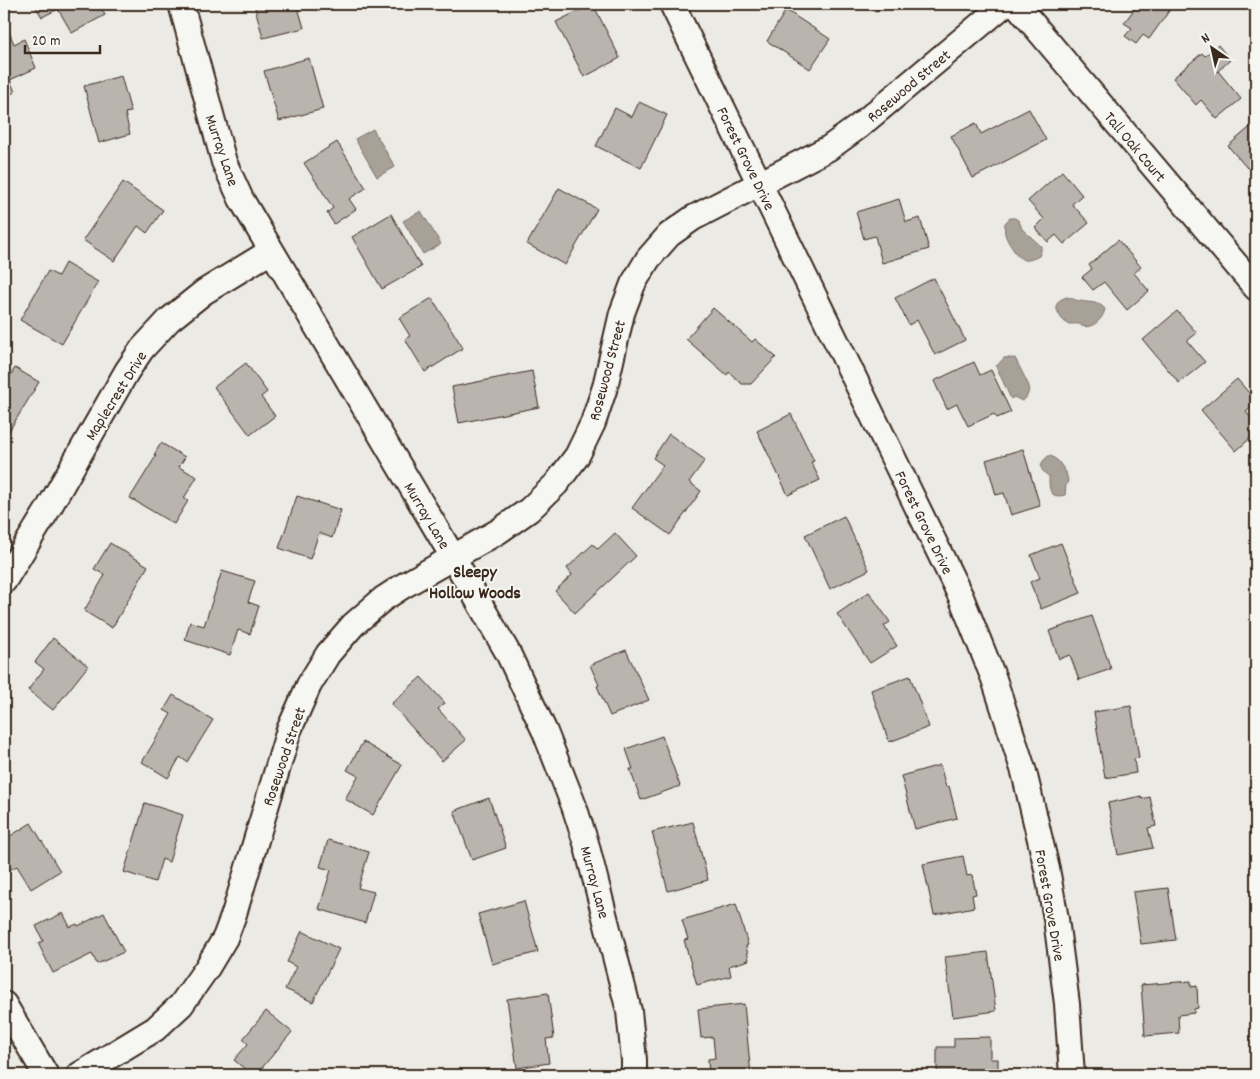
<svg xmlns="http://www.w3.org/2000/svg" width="1260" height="1079" font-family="Dekko,sans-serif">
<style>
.water{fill:#a8a198;stroke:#7c7167}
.building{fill:#bab4ae;stroke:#3b2a1e}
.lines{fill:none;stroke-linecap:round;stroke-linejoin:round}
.street-casing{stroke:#3b2a1e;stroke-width:28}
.street{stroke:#f6f6f2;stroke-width:24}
.labels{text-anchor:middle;stroke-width:4;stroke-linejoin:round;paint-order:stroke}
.street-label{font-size:16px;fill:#3b2a1e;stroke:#f6f6f2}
.neighbourhood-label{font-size:18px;font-weight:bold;fill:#3b2a1e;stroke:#f6f6f2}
</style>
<rect width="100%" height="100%" fill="#ebeae5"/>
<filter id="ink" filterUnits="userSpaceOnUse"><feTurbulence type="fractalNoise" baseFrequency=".02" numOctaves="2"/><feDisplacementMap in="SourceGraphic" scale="10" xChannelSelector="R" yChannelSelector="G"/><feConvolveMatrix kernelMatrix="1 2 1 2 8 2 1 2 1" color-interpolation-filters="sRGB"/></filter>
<g filter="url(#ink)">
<path class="water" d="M 373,129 L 395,167 L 377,177 L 355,139 Z
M 421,211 L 441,244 L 423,254 L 403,221 Z
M 1010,218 L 1015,218 L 1019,221 L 1022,229 L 1041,246 L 1041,251 L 1039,256 C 1035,258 1029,261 1024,260 C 1017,258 1007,241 1005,234 C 1004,231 1005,226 1005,223 Z
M 1067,297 C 1072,298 1076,301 1080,301 C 1089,303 1099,301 1105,309 C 1103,319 1093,329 1082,326 C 1081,326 1080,324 1079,324 C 1073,323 1069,326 1064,321 C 1060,318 1058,312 1056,307 C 1058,300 1061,299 1067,297 Z
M 1004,358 C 1008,357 1011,359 1015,358 L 1029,386 C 1029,392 1027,399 1022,401 L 1014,397 L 1011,399 L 996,366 C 1000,364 1000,361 1004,358 Z
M 1050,455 L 1058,461 L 1066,472 L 1068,481 L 1066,485 L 1065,495 C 1049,499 1049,489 1049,476 C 1038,470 1039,462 1050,455 Z"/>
<path class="building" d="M 34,4 L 99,4 L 105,15 L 72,33 L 58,9 L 42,17 Z
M 254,4 L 297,4 L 304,28 L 263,38 Z
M 592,4 L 593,4 L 620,58 L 584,77 L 556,22 Z
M 868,4 L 886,4 L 875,12 Z
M 1138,4 L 1174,4 L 1149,39 L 1143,35 L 1136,44 L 1125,36 L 1132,28 L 1124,23 Z
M 786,10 L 830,39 L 810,69 L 767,41 Z
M 5,22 L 14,44 L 24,39 L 36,68 L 10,80 L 15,92 L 4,97 L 4,23 Z
M 1218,45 L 1230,60 L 1218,71 L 1241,99 L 1217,119 L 1201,100 L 1196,105 L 1173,78 L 1202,53 L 1205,56 Z
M 309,58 L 323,109 L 279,121 L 264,71 Z
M 121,76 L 131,112 L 125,113 L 130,134 L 99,143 L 84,86 Z
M 639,102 L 667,115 L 641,168 L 596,146 L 615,108 L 632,117 Z
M 1029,109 L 1046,140 L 973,178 L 951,136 L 976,123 L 981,134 Z
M 1256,122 L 1256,160 L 1247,168 L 1228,146 Z
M 337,142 L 366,188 L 349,199 L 356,209 L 334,224 L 327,213 L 333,208 L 304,163 Z
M 1062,171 L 1082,195 L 1072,204 L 1089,223 L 1064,244 L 1056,235 L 1048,242 L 1035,228 L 1044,219 L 1028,201 Z
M 123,182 L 163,210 L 147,233 L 138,226 L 114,261 L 83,240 Z
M 559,188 L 597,209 L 565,265 L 527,244 Z
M 899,199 L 906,222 L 920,218 L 929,249 L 882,263 L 875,236 L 864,239 L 856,212 Z
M 391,214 L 421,267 L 382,289 L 352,237 Z
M 1118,240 L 1141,267 L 1134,273 L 1149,291 L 1127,310 L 1104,282 L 1093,290 L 1082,277 L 1092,269 L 1089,265 Z
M 65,263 L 98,282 L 62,344 L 20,320 L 48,271 L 58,276 Z
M 934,278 L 965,340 L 935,355 L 917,320 L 909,325 L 895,298 Z
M 432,298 L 463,348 L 425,372 L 405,339 L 410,336 L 399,318 Z
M 713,308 L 752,342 L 755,339 L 776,357 L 751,384 L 742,384 L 729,372 L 727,375 L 686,339 Z
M 1177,311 L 1197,333 L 1187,341 L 1205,362 L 1179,383 L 1143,340 Z
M 974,362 L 980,375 L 991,370 L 1011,412 L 997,418 L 994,414 L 968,426 L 957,404 L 947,409 L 934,381 Z
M 246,363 L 267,392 L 261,397 L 275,416 L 250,435 L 214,387 Z
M 15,368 L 39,382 L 6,436 L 4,435 L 4,374 L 9,378 Z
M 532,371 L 539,407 L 459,423 L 452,387 Z
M 1237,379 L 1256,401 L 1256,403 L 1246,412 L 1256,424 L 1256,433 L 1236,451 L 1201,410 Z
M 791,414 L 814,461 L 811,462 L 820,480 L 788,495 L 757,431 Z
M 669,434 L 705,460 L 689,482 L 701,491 L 670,535 L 632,508 L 663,465 L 653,458 Z
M 161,443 L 185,457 L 179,467 L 197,477 L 184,498 L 188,501 L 174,524 L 130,498 L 156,456 L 154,455 Z
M 1023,449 L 1040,506 L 1011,515 L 1004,493 L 996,495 L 986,460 Z
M 1256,492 L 1256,507 L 1249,499 Z
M 297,496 L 341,510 L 332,538 L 319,533 L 310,559 L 279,548 Z
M 844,516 L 869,570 L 830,589 L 805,535 Z
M 615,533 L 636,556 L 575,613 L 555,591 L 572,575 L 567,568 L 593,544 L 598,549 Z
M 110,543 L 148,566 L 112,628 L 84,611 L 105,575 L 94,569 Z
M 1061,543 L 1081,593 L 1041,609 L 1030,582 L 1040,578 L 1031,555 Z
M 222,571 L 255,581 L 248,602 L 259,606 L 250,634 L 238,630 L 230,655 L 185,640 L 190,622 L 204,626 Z
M 869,592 L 890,622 L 884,626 L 897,646 L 870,663 L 837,614 Z
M 1092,616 L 1111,669 L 1079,680 L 1070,655 L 1059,659 L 1049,631 Z
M 53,638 L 88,666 L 53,710 L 28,690 L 44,669 L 35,662 Z
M 626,650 L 649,700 L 610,716 L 597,686 L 599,685 L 590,665 Z
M 910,676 L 929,727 L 889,742 L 871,690 Z
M 421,677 L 445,703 L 438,709 L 466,740 L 442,761 L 391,704 Z
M 173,695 L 213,720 L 187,762 L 180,757 L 168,778 L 142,762 L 171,714 L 164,710 Z
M 1131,706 L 1139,758 L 1134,759 L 1136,773 L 1105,778 L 1094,712 Z
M 662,736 L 680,786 L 641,800 L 630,769 L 633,769 L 626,749 Z
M 363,742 L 402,765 L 373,815 L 345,799 L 358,776 L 347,770 Z
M 940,765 L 946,787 L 949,786 L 957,818 L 915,829 L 901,776 Z
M 1141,796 L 1142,799 L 1150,797 L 1156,826 L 1148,828 L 1153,848 L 1118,855 L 1108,803 Z
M 489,798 L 506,848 L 472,860 L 454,811 Z
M 145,803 L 183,815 L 169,862 L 162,859 L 155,882 L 124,872 Z
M 693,822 L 708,880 L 668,891 L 652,832 Z
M 31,823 L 60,871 L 31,889 L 17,866 L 7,871 L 4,865 L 4,840 Z
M 328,840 L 369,852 L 358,888 L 374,892 L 365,923 L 319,909 L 331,870 L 320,867 Z
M 963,856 L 967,876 L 972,875 L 976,894 L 972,895 L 974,907 L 934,915 L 923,864 Z
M 1168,888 L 1176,940 L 1141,944 L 1133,892 Z
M 524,901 L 538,952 L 492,964 L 478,914 Z
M 736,904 L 748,945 L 746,946 L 749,960 L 729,966 L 731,976 L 697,985 L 684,940 L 688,939 L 682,920 Z
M 63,913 L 70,927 L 77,924 L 78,926 L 104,913 L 124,952 L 97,964 L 92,954 L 53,973 L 38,943 L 43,941 L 36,926 Z
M 302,931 L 339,949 L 313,1002 L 285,989 L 296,967 L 287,962 Z
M 988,952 L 996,1011 L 953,1017 L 945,957 Z
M 1191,981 L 1191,987 L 1197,986 L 1198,1008 L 1194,1009 L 1194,1013 L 1178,1015 L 1179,1033 L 1145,1036 L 1141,985 Z
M 548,993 L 554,1038 L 546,1039 L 549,1063 L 517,1068 L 507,999 Z
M 744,1004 L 751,1075 L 709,1075 L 708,1059 L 715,1058 L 713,1037 L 701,1038 L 698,1009 Z
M 266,1011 L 292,1032 L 256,1075 L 252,1075 L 234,1060 L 248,1044 L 243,1039 Z
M 990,1037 L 990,1059 L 998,1059 L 998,1075 L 937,1075 L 937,1047 L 954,1047 L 954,1038 Z"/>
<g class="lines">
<defs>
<path id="street" d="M 181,4 L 224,162 L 241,199 L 453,557 L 508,653 L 545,732 L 574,806 L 586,843 L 629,1011 L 634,1060 L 634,1075
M 672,4 L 961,597 L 994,679 L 1024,772 L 1047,869 L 1056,919 L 1067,1004 L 1072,1075
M 1016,4 L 1256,288
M 4,581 L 47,511 L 127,371 L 142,349 L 169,320 L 204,292 L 271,251
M 4,1004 L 46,1075
M 79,1075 L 155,1029 L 181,1005 L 207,968 L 225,938 L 234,914 L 289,730 L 309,685 L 328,654 L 353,625 L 383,599 L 403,586 L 499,531 L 529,510 L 556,484 L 577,456 L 593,423 L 605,387 L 622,313 L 633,284 L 648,259 L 669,235 L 693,218 L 829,148 L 858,127 L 1005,4"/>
</defs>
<use href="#street" class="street-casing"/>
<use href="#street" class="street"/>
</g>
</g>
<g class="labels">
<g class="street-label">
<text transform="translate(908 85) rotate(-40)" y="6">Rosewood Street</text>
<text transform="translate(1136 146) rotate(50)" y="6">Tall Oak Court</text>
<text transform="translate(223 150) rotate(71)" y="6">Murray Lane</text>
<text transform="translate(747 158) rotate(64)" y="6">Forest Grove Drive</text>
<text transform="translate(606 370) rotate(-75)" y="6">Rosewood Street</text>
<text transform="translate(115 395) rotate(-58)" y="6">Maplecrest Drive</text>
<text transform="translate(428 515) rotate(59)" y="6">Murray Lane</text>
<text transform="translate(925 522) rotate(64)" y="6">Forest Grove Drive</text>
<text transform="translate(283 756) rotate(-71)" y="6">Rosewood Street</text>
<text transform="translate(596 882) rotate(75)" y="6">Murray Lane</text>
<text transform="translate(1051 905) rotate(80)" y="6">Forest Grove Drive</text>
</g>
<g class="neighbourhood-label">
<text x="475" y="577">Sleepy<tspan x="475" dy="21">Hollow Woods</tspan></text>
</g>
</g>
<rect width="1260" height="1079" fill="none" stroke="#f6f6f2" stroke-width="20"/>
<rect x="10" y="10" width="1240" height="1059" fill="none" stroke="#3b2a1e" stroke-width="2" filter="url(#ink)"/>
<g transform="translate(1212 48) rotate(326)" stroke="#f6f6f2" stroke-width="4" paint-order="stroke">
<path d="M0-4L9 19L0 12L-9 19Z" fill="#3b2a1e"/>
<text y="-8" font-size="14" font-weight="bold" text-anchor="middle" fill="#3b2a1e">N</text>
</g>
<path d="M25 45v8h75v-8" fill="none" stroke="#3b2a1e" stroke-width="2.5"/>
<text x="32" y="45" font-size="15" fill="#3b2a1e" stroke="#f6f6f2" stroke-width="4" paint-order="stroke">20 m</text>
</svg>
